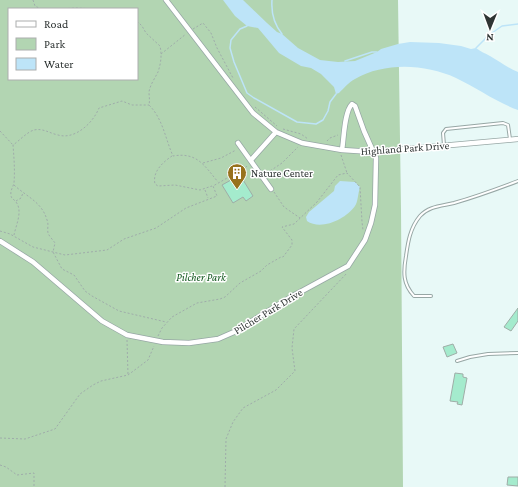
<svg xmlns="http://www.w3.org/2000/svg" width="518" height="487" font-family="'Crimson Pro',serif">
<style>
.green{fill:#b2d5b2;fill-rule:evenodd}
.water{fill:#bde4f8}
.lines{fill:none;stroke-linecap:round;stroke-linejoin:round}
.stream{stroke:#bde4f8;stroke-width:1.5}
.building{fill:#a4ebcd;stroke:#9fada7}
.lane-casing{stroke:#97a7a5;stroke-width:4}
.street-casing{stroke:#97a7a5;stroke-width:6}
.path{stroke:#9facaa;stroke-width:1;stroke-dasharray:2 2;stroke-linecap:butt}
.lane{stroke:#fff;stroke-width:2}
.street{stroke:#fff;stroke-width:4.5}
.labels{text-anchor:middle;stroke-width:3;stroke-linejoin:round;paint-order:stroke}
.street-label{font-size:11px;fill:#2f3534;stroke:#fff}
.poi-label{font-size:11px;fill:#2f3534;stroke:#fff;text-anchor:start}
.park-label{font-size:11px;font-style:italic;fill:#0f551b;stroke:#fff}
</style>
<rect width="100%" height="100%" fill="#e8f9f7"/>
<path class="green" d="M 0,0 L 398,0 L 401,210 L 403,487 L 0,487 ZM 9,9 L 137,9 L 137,79 L 9,79 Z"/>
<path class="water" d="M 223,0 L 243,0 L 267,23 L 277,32 L 282,34 L 298,48 L 320,60 L 338,62 L 355,61 L 377,52 L 381,49 L 398,44 L 410,42 L 439,43 L 461,46 L 471,49 L 476,48 C 481,52 485,53 490,56 C 499,61 508,68 518,72 L 518,110 C 496,102 477,88 456,78 C 425,64 385,62 355,79 C 349,82 344,88 339,93 L 336,94 L 334,87 L 321,74 L 311,68 L 301,66 L 279,53 L 258,28 L 247,26 L 235,16 Z
M 340,181 L 355,182 L 360,187 C 358,193 358,202 355,206 C 346,219 321,231 307,221 L 306,217 L 309,212 L 334,191 L 335,186 Z"/>
<g class="lines">
<path class="stream" d="M 272,0 C 271,13 274,24 282,34
M 247,26 L 240,29 L 231,40 L 230,48 L 234,62 L 247,93 L 254,98 L 297,122 L 316,124 L 323,120 L 328,111 L 330,102 L 336,94
M 476,48 L 489,35 L 502,26 L 518,24
M 345,61 L 372,52 L 377,52"/>
</g>
<path class="building" d="M 240,175 L 253,196 L 246,201 L 243,197 L 233,203 L 222,185 Z
M 518,308 L 518,321 L 511,331 L 504,327 Z
M 453,344 L 457,353 L 447,357 L 443,347 Z
M 455,373 L 463,374 L 463,377 L 467,378 L 462,405 L 457,404 L 458,402 L 450,401 Z
M 508,477 L 518,477 L 518,486 L 507,485 Z"/>
<g class="lines">
<defs>
<path id="lane" d="M 444,145 L 443,133 L 446,129 L 503,123 L 508,125 L 510,139
M 431,296 L 414,296 C 403,284 403,273 406,256 C 408,242 410,228 420,216 C 429,206 442,206 454,203 C 475,197 497,189 518,181
M 457,361 L 470,357 L 488,354 L 518,353"/>
<path id="street" d="M 166,0 L 253,113 L 276,132 L 302,143 L 342,150 L 373,152 L 518,139
M 238,143 L 271,189
M 251,160 L 276,132
M 0,241 L 33,262 L 102,321 L 127,335 L 163,342 L 189,343 L 218,339 L 234,332 L 291,297 L 348,266 L 365,240 L 371,223 L 375,205 L 376,158 L 364,131 L 355,106 L 352,104 C 344,112 344,139 342,150"/>
</defs>
<use href="#lane" class="lane-casing"/>
<use href="#street" class="street-casing"/>
<path class="path" d="M 33,0 L 35,6 L 41,9
M 60,9 L 76,8 L 94,9
M 137,21 L 142,26 L 146,33 L 160,46 C 162,55 161,63 158,72 C 155,78 150,85 149,92 C 149,96 150,100 149,105 C 163,119 165,138 173,156 C 197,152 204,165 218,182
M 193,29 L 203,23 L 211,33 L 217,48 L 233,78
M 161,54 L 186,34
M 255,107 L 277,126
M 283,129 L 301,134 L 308,139
M 0,131 L 13,145
M 327,141 L 330,138 L 338,135
M 341,155 L 347,173
M 172,156 C 163,162 152,172 155,184 L 158,186 L 175,185 L 200,190 L 212,186
M 203,163 L 221,158 L 236,150
M 267,173 L 282,163 L 298,147
M 14,185 C 27,197 42,202 47,220 C 49,224 47,229 48,233 C 49,236 53,240 55,243 L 53,252 L 62,269 L 74,275 L 85,291 L 92,296 L 119,311 L 166,322
M 205,190 L 208,198
M 274,192 L 284,207 L 300,218
M 16,201 L 21,198 L 23,193
M 0,231 L 10,234 L 33,247 L 65,255 L 107,250 L 124,239 L 156,228 L 186,208 L 217,196 L 213,186 L 245,168 L 247,166
M 14,235 C 16,225 23,211 16,202 C 14,199 11,199 11,195 C 10,191 13,187 14,183 C 15,170 14,158 13,145 C 19,141 27,132 34,130 C 43,128 49,133 58,135 C 75,140 93,123 99,108 L 122,101 L 132,105 L 149,105
M 158,336 L 162,328 L 172,317 L 197,303 L 220,299 L 225,297 L 240,283 L 261,271 L 267,265 L 281,257 L 283,257 L 292,245 L 292,240 L 282,227 L 294,224 L 317,202 L 338,175 L 347,173 L 360,187 L 362,222 L 363,230
M 127,340 L 128,375
M 0,438 L 25,439 L 55,429 L 80,394 L 93,385 L 101,381 L 128,375 L 148,360 L 154,346
M 0,465 L 6,467 L 17,475 L 34,473 L 34,487
M 225,487 L 226,439 L 233,422 L 243,408 L 276,390 L 295,371 L 292,348 L 294,329 L 347,273"/>
<use href="#lane" class="lane"/>
<use href="#street" class="street"/>
</g>
<defs>
<symbol id="building-pin" viewBox="-11 -11 22 30"><path d="M0 17L-7.5 6A9.5 9.5 0 1 1 7.5 6Z" fill="#98721d" stroke="#fff"/><path d="M-4-6H4V6H1V3H-1V6H-4ZM-2.5-4.3h1.7v1.8h-1.7ZM.8-4.3h1.7v1.8H.8ZM-2.5-1h1.7V.8h-1.7ZM.8-1h1.7V.8H.8Z" fill="#fff"/></symbol>
</defs>
<g fill-rule="evenodd">
<use href="#building-pin" x="226" y="162" width="22" height="30"/>
</g>
<g class="labels">
<g class="street-label">
<text transform="translate(405 148) rotate(-4)" y="4">Highland Park Drive</text>
<text transform="translate(268 311) rotate(-31)" y="4">Pilcher Park Drive</text>
</g>
<g class="poi-label">
<text x="251" y="177">Nature Center</text>
</g>
<g class="park-label">
<text x="201" y="281">Pilcher Park</text>
</g>
</g>
<rect x="8" y="8" width="130" height="72" fill="#ffffff" stroke="#acaeae"/>
<rect x="16" y="21" width="20" height="6" fill="#ffffff" stroke="#acaeae"/>
<text x="44" y="28" font-size="12" fill="#2f3534">Road</text>
<rect x="16" y="38" width="20" height="12" fill="#b2d5b2" stroke="#acaeae"/>
<text x="44" y="48" font-size="12" fill="#2f3534">Park</text>
<rect x="16" y="58" width="20" height="12" fill="#bde4f8" stroke="#acaeae"/>
<text x="44" y="68" font-size="12" fill="#2f3534">Water</text>
<g transform="translate(490 28) rotate(181)" stroke="#ffffff" stroke-width="3" paint-order="stroke">
<path d="M0-3L7 15L0 10L-7 15Z" fill="#2f3534"/>
<text y="-6" font-size="11" font-weight="bold" text-anchor="middle" fill="#2f3534">N</text>
</g>
</svg>
